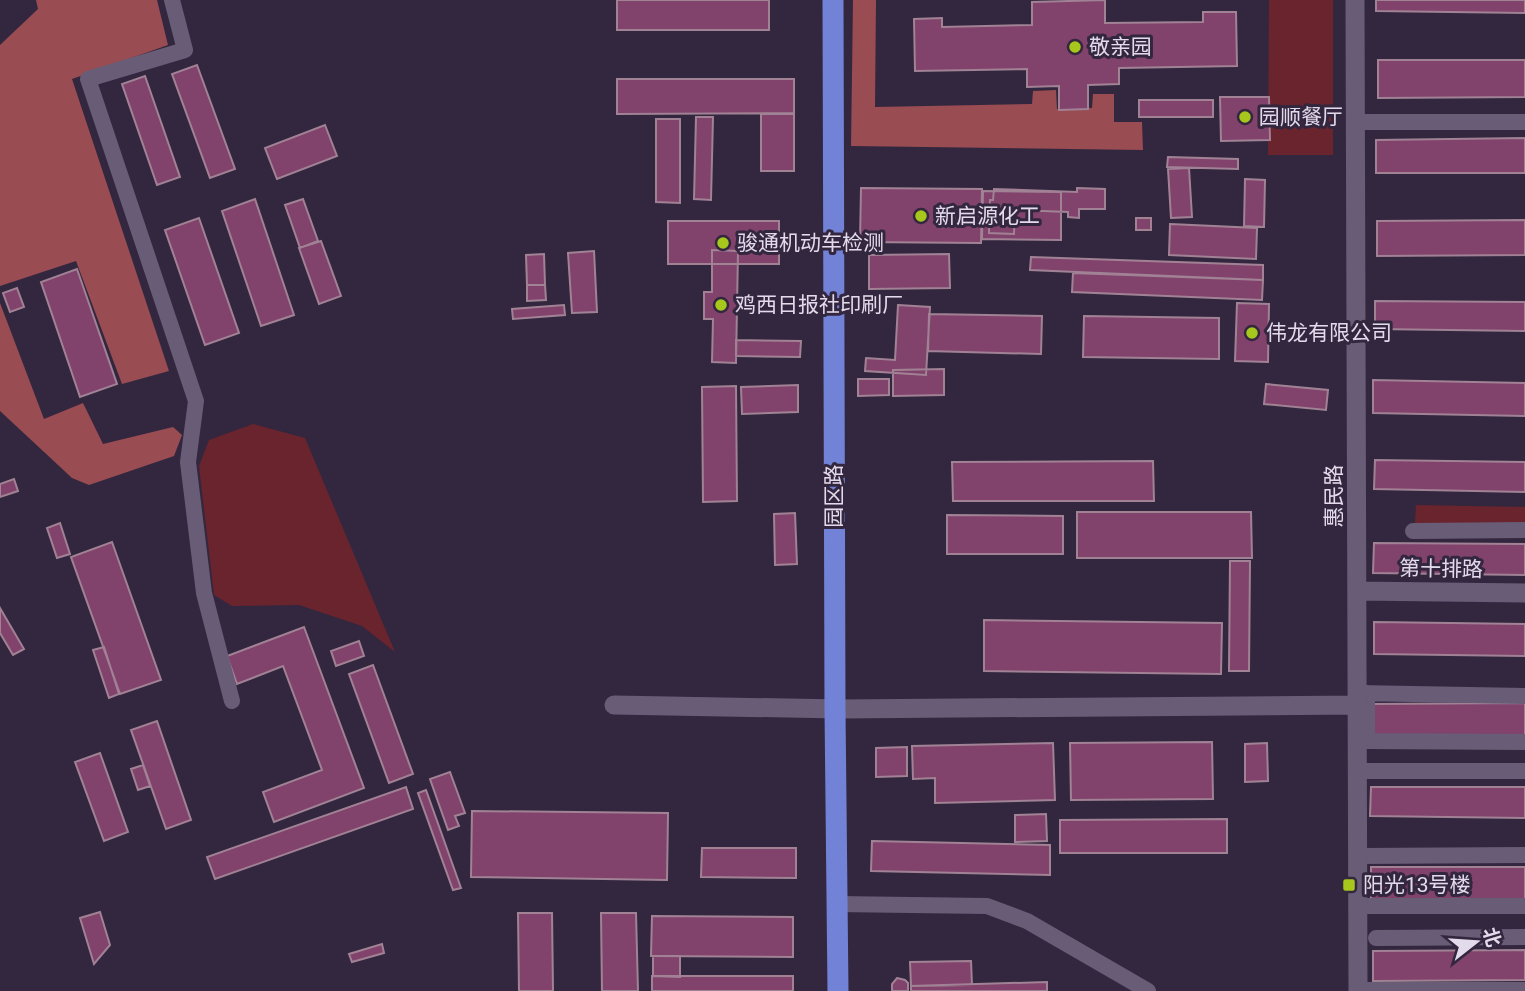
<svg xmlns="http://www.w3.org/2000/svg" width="1525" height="991" font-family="Roboto,'Noto Sans SC',sans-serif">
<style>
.green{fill:#69242d}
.forest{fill:#994c52}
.building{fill:#81426c;stroke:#a18295;stroke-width:2}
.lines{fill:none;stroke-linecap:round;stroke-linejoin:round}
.minor{stroke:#695c77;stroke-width:16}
.tertiary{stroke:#695c77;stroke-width:19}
.trunk{stroke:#7282d6;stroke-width:21}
.poi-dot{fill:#a8c71d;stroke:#33273f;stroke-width:2.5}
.labels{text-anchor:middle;stroke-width:6;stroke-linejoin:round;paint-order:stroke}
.poi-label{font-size:21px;fill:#e3dbeb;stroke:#33273f;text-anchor:start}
.street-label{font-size:21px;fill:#e3dbeb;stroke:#33273f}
</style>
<rect width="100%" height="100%" fill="#33273f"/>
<path class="green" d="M 1269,0 L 1333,0 L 1333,155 L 1268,155 Z
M 253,424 L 305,438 L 395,652 L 362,626 L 299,605 L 232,606 L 214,595 L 199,466 L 209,440 Z
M 1416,505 L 1525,507 L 1525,525 L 1415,523 Z"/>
<path class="forest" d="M 36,0 L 157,0 L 168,45 L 72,79 L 169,371 L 122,384 L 76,261 L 0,286 L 0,45 L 38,9 Z
M 853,0 L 876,0 L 875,107 L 1032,104 L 1033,91 L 1056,90 L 1057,109 L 1092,108 L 1093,94 L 1114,94 L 1114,122 L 1142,122 L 1143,150 L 851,146 Z
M 0,303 L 44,419 L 83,403 L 103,444 L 173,427 L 182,435 L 174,456 L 89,485 L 72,478 L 0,411 Z"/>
<path class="building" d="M 617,0 L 769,0 L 769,30 L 617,30 Z
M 1105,0 L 1105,23 L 1203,22 L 1203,12 L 1236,12 L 1237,66 L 1119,68 L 1119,84 L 1088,85 L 1088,109 L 1059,110 L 1059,86 L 1027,87 L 1027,69 L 915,71 L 914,19 L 942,18 L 942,27 L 1032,25 L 1032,2 Z
M 1376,0 L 1525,0 L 1525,13 L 1376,11 Z
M 1378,60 L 1525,60 L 1525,97 L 1378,98 Z
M 197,65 L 235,169 L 210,178 L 172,74 Z
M 145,76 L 180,177 L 157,185 L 122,84 Z
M 617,79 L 794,79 L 794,113 L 617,114 Z
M 1220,97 L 1269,97 L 1270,140 L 1221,141 Z
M 1139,100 L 1213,100 L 1213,117 L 1139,117 Z
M 761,114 L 794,114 L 794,171 L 761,171 Z
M 696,117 L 713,117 L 711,200 L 694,199 Z
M 656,119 L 680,119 L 680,203 L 656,202 Z
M 325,125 L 337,156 L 277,179 L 265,148 Z
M 1525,138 L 1525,173 L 1376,173 L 1376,140 Z
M 1168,157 L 1238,159 L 1238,169 L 1167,167 Z
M 1189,168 L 1192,217 L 1171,218 L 1168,169 Z
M 1245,179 L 1265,180 L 1264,227 L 1244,226 Z
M 861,188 L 982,189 L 981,243 L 860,242 Z
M 1077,188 L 1105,189 L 1105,209 L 1079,209 L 1079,218 L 1068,217 L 1068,212 L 1015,210 L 1014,234 L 989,233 L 990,200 L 993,200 L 994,189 L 1077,192 Z
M 983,191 L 1061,192 L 1061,240 L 982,239 Z
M 255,199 L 294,315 L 261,326 L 222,211 Z
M 303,199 L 318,241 L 300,248 L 285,205 Z
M 199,218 L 239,333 L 205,345 L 165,230 Z
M 1136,218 L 1151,218 L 1151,230 L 1136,230 Z
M 1525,220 L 1525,255 L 1377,256 L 1377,221 Z
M 668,221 L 779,221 L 779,264 L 668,264 Z
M 1170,224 L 1257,228 L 1256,259 L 1169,255 Z
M 321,241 L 341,296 L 319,304 L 299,248 Z
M 712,250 L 738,251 L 736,363 L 712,362 L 713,319 L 704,319 L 704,292 L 712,292 Z
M 594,251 L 597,312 L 572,313 L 568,253 Z
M 544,254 L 545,285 L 527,285 L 526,255 Z
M 949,254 L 950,288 L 869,289 L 869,255 Z
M 1031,257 L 1263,265 L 1263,280 L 1030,270 Z
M 77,269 L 117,384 L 80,397 L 41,282 Z
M 1073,273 L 1263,280 L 1262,300 L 1072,292 Z
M 527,285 L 545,285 L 546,300 L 527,301 Z
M 17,288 L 24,307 L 10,312 L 3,293 Z
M 1375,301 L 1525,302 L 1525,331 L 1375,329 Z
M 1237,303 L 1269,304 L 1268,362 L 1235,361 Z
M 564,305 L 565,315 L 513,319 L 512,309 Z
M 898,305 L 930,307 L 926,375 L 865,371 L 866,358 L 895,360 Z
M 929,314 L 1042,316 L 1041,354 L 928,351 Z
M 1084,316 L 1219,318 L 1219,359 L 1083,357 Z
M 736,340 L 801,341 L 800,357 L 736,356 Z
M 944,369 L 944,395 L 893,396 L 893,370 Z
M 858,379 L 889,379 L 889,395 L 858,396 Z
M 1373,380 L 1525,383 L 1525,416 L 1373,413 Z
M 1266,384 L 1328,390 L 1326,410 L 1264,404 Z
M 798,385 L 798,412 L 742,414 L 741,387 Z
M 736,386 L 737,501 L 703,502 L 702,387 Z
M 1375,460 L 1525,462 L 1525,492 L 1374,489 Z
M 1153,461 L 1154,501 L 953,501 L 952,462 Z
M 14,479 L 18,491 L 0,497 L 0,484 Z
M 1077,512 L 1251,512 L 1252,558 L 1077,558 Z
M 795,513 L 797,564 L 775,565 L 774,514 Z
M 947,515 L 1063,516 L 1063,554 L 947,554 Z
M 60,523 L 70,554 L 57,558 L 47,528 Z
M 112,542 L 161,680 L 120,694 L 71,557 Z
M 1374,543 L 1525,544 L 1525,575 L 1373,573 Z
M 1230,561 L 1250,561 L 1249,671 L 1229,671 Z
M 0,608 L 24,649 L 13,655 L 0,633 Z
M 984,620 L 1222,623 L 1221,674 L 984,671 Z
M 1374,622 L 1525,624 L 1525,656 L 1374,654 Z
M 304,627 L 364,788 L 274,822 L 263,792 L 322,770 L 283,666 L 237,684 L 227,656 Z
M 359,641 L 364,656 L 336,666 L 331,651 Z
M 104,647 L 119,694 L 109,698 L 93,650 Z
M 373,665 L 413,774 L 389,783 L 349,674 Z
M 1525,703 L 1525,736 L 1371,736 L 1372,704 Z
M 157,721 L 191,820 L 166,829 L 131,730 Z
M 1212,742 L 1213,799 L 1071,800 L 1070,743 Z
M 1053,743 L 1055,800 L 935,803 L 935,778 L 913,779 L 912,746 Z
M 1267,743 L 1268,781 L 1245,782 L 1245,744 Z
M 907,747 L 907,776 L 876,777 L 876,748 Z
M 100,753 L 128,832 L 104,841 L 75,762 Z
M 143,765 L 150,786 L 138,790 L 131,769 Z
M 450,772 L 465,813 L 455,816 L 459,826 L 448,830 L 430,779 Z
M 406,787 L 413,809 L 215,879 L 207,857 Z
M 1371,787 L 1525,787 L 1525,818 L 1370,816 Z
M 426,790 L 461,888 L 453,890 L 418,793 Z
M 472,811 L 668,813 L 667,880 L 471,877 Z
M 1046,814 L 1047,841 L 1015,842 L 1015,815 Z
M 1227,819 L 1227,853 L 1060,853 L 1060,820 Z
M 872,841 L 1050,845 L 1050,875 L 871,871 Z
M 702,848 L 796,848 L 796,878 L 701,877 Z
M 1371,867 L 1525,867 L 1525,899 L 1371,899 Z
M 100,912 L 110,945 L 94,964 L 80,918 Z
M 518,913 L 552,913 L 553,991 L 519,991 Z
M 601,913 L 636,913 L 638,991 L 602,991 Z
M 652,916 L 793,917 L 793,957 L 651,956 Z
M 382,944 L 384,953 L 352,962 L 349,954 Z
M 1525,950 L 1525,980 L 1373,981 L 1373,951 Z
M 653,956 L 680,956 L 680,977 L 653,976 Z
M 971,961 L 972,985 L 911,986 L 910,962 Z
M 652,976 L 793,976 L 793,991 L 652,991 Z
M 897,978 L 905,980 L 908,983 L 908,991 L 892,991 L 892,984 Z
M 1047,982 L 1047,991 L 911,991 L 911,986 Z"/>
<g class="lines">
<path class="minor" d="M 172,0 L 185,50 L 88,79 L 196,401 L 188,462 L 204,593 L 232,701
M 1356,122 L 1525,122
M 1413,531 L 1525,530
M 1357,693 L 1525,696
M 1367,693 L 1367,741 L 1525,742
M 1357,771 L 1525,771
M 1358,856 L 1525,855
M 836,904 L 987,906 L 1027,921 L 1148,991
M 1358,906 L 1525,906
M 1376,938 L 1525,937
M 1358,990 L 1525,990"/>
<path class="tertiary" d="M 1355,0 L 1358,991
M 1357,591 L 1525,593
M 614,705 L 840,709 L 1357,705"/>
<path class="trunk" d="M 833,0 L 835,709 L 838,991"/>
</g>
<g class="poi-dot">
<circle cx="1075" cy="47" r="7"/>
<circle cx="1245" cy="117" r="7"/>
<circle cx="921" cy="216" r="7"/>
<circle cx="723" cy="243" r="7"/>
<circle cx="721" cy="305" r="7"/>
<circle cx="1252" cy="333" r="7"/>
<rect x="1342" y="878" width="14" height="14" rx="3.5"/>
</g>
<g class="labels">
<g class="poi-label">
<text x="1089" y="54">敬亲园</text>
<text x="1259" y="124">园顺餐厅</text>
<text x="935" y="223">新启源化工</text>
<text x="737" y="250">骏通机动车检测</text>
<text x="735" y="312">鸡西日报社印刷厂</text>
<text x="1266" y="340">伟龙有限公司</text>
<text x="1363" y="892">阳光13号楼</text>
</g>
<g class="street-label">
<text transform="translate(834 496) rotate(-90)" y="7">园区路</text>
<text transform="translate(1334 496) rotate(-90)" y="7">惠民路</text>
<text transform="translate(1441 569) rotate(1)" y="7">第十排路</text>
</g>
</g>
<g transform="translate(1476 942) rotate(73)" stroke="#33273f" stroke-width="5" paint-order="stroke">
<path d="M0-5L12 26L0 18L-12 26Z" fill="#e3dbeb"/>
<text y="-10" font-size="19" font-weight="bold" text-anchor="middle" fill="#e3dbeb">北</text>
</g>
</svg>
